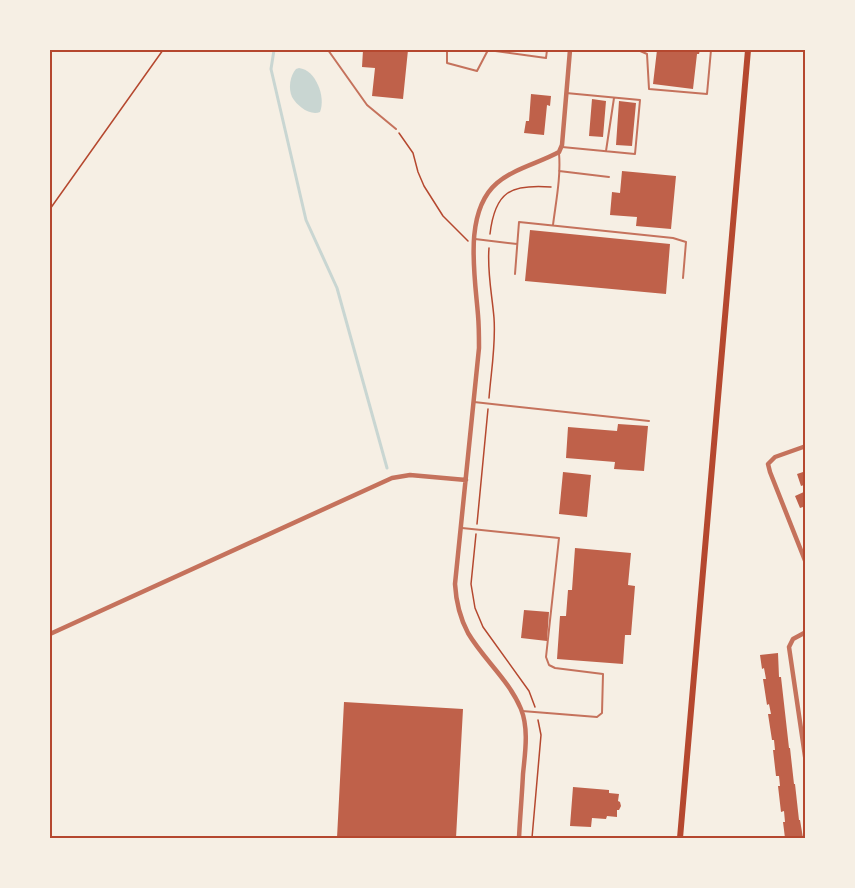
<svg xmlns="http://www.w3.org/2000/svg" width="855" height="888" font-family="Georgia,serif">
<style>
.water{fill:#c9d6d2}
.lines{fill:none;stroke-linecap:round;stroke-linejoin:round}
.stream{stroke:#c9d6d2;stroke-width:3}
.building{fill:#bf614a}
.path{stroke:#b5482f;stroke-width:1.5}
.service{stroke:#c5725c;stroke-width:2}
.minor{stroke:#c5725c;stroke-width:4.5}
.secondary{stroke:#b5482f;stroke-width:6}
.neatline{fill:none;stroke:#b5482f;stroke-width:2}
</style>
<rect width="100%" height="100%" fill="#f6efe4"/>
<path class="water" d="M 299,68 C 316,70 326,97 320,112 C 310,116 297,106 292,97 C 288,88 290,76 296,69 Z"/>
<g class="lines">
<path class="stream" d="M 274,50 L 271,69 L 306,220 L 337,288 L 387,468"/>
</g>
<path class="building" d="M 363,50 L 408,50 L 403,99 L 372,96 L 375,68 L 362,67 Z
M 657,50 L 700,50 L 699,54 L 697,54 L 693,89 L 653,84 Z
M 531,94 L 551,96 L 550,106 L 547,105 L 544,135 L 524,133 L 526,121 L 529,121 Z
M 592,99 L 606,101 L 603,137 L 589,136 Z
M 619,101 L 636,103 L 632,146 L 616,145 Z
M 622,171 L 676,176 L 671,229 L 636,226 L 637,217 L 610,215 L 612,192 L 620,193 Z
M 530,230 L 670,244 L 666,294 L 525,281 Z
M 618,424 L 648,426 L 644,471 L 614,469 L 615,462 L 566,458 L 568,427 L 617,431 Z
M 806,471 L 806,489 L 805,489 L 804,485 L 801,486 L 797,474 Z
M 563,472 L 591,475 L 587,517 L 559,514 Z
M 806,491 L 806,506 L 800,508 L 795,496 Z
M 575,548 L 631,553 L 628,585 L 635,586 L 631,635 L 625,635 L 623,664 L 557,659 L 560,616 L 566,616 L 568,590 L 572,590 Z
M 524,610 L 549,612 L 547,641 L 521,638 Z
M 778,653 L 779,677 L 781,677 L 789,748 L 790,748 L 794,784 L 795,784 L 799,820 L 800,820 L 803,838 L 785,838 L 783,822 L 785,822 L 784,811 L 781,812 L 778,786 L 780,786 L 779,776 L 776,776 L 773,750 L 775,750 L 774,740 L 772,740 L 768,714 L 771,714 L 769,704 L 767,705 L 763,679 L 766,679 L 764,668 L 762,669 L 760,655 Z
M 344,702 L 463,709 L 456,838 L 337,838 Z
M 573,787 L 609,790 L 609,793 L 619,794 L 618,801 L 620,802 L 621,806 L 619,810 L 617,810 L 617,817 L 607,816 L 606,819 L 592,818 L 591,827 L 570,826 Z"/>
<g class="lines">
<path class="path" d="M 399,133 L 413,153 L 418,172 L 424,186 L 443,216 L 468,241
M 50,209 L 163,50
M 490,234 C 495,191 511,184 551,187
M 489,248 C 487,272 492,294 494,318 C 496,345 491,372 489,398
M 477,524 L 488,409
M 476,534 L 471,584 L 475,608 L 483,627 L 529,691 L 535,707
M 532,838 L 541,735 L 538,720"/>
<path class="service" d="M 328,50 L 367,105 L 396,129
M 447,50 L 447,63 L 477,71 L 488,50
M 488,50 L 546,58 L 547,50
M 559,50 L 570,50
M 638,50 L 647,54 L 649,89 L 707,94 L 711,50
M 562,147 L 635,154 L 640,100 L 566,93
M 606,151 L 614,98
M 559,171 L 609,177
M 553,225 C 556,201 561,177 559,153
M 475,239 L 517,244
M 515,274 L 519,222 L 673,238 L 686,242 L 683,278
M 474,402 L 649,421
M 462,528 L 559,538 L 546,657 L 549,665 L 555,668 L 603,674 L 602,713 L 597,717 L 522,711"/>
<path class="minor" d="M 806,446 L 775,457 L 768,464 L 770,472 L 806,563
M 806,632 L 793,639 L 789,647 L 806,763
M 50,634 L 392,478 L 410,475 L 466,480
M 519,838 C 520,817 522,795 523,774 C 525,753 529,729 521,709 C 509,680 484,660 468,633 C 460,618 456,601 455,584 L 479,348 C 479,337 479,326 478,315 C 475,276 463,212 497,183 C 515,168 539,163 559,152 L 562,145 L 570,50"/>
<path class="secondary" d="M 680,838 L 748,50"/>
</g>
<rect width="855" height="888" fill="none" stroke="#f6efe4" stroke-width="102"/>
<rect x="51" y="51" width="753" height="786" class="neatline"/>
</svg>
